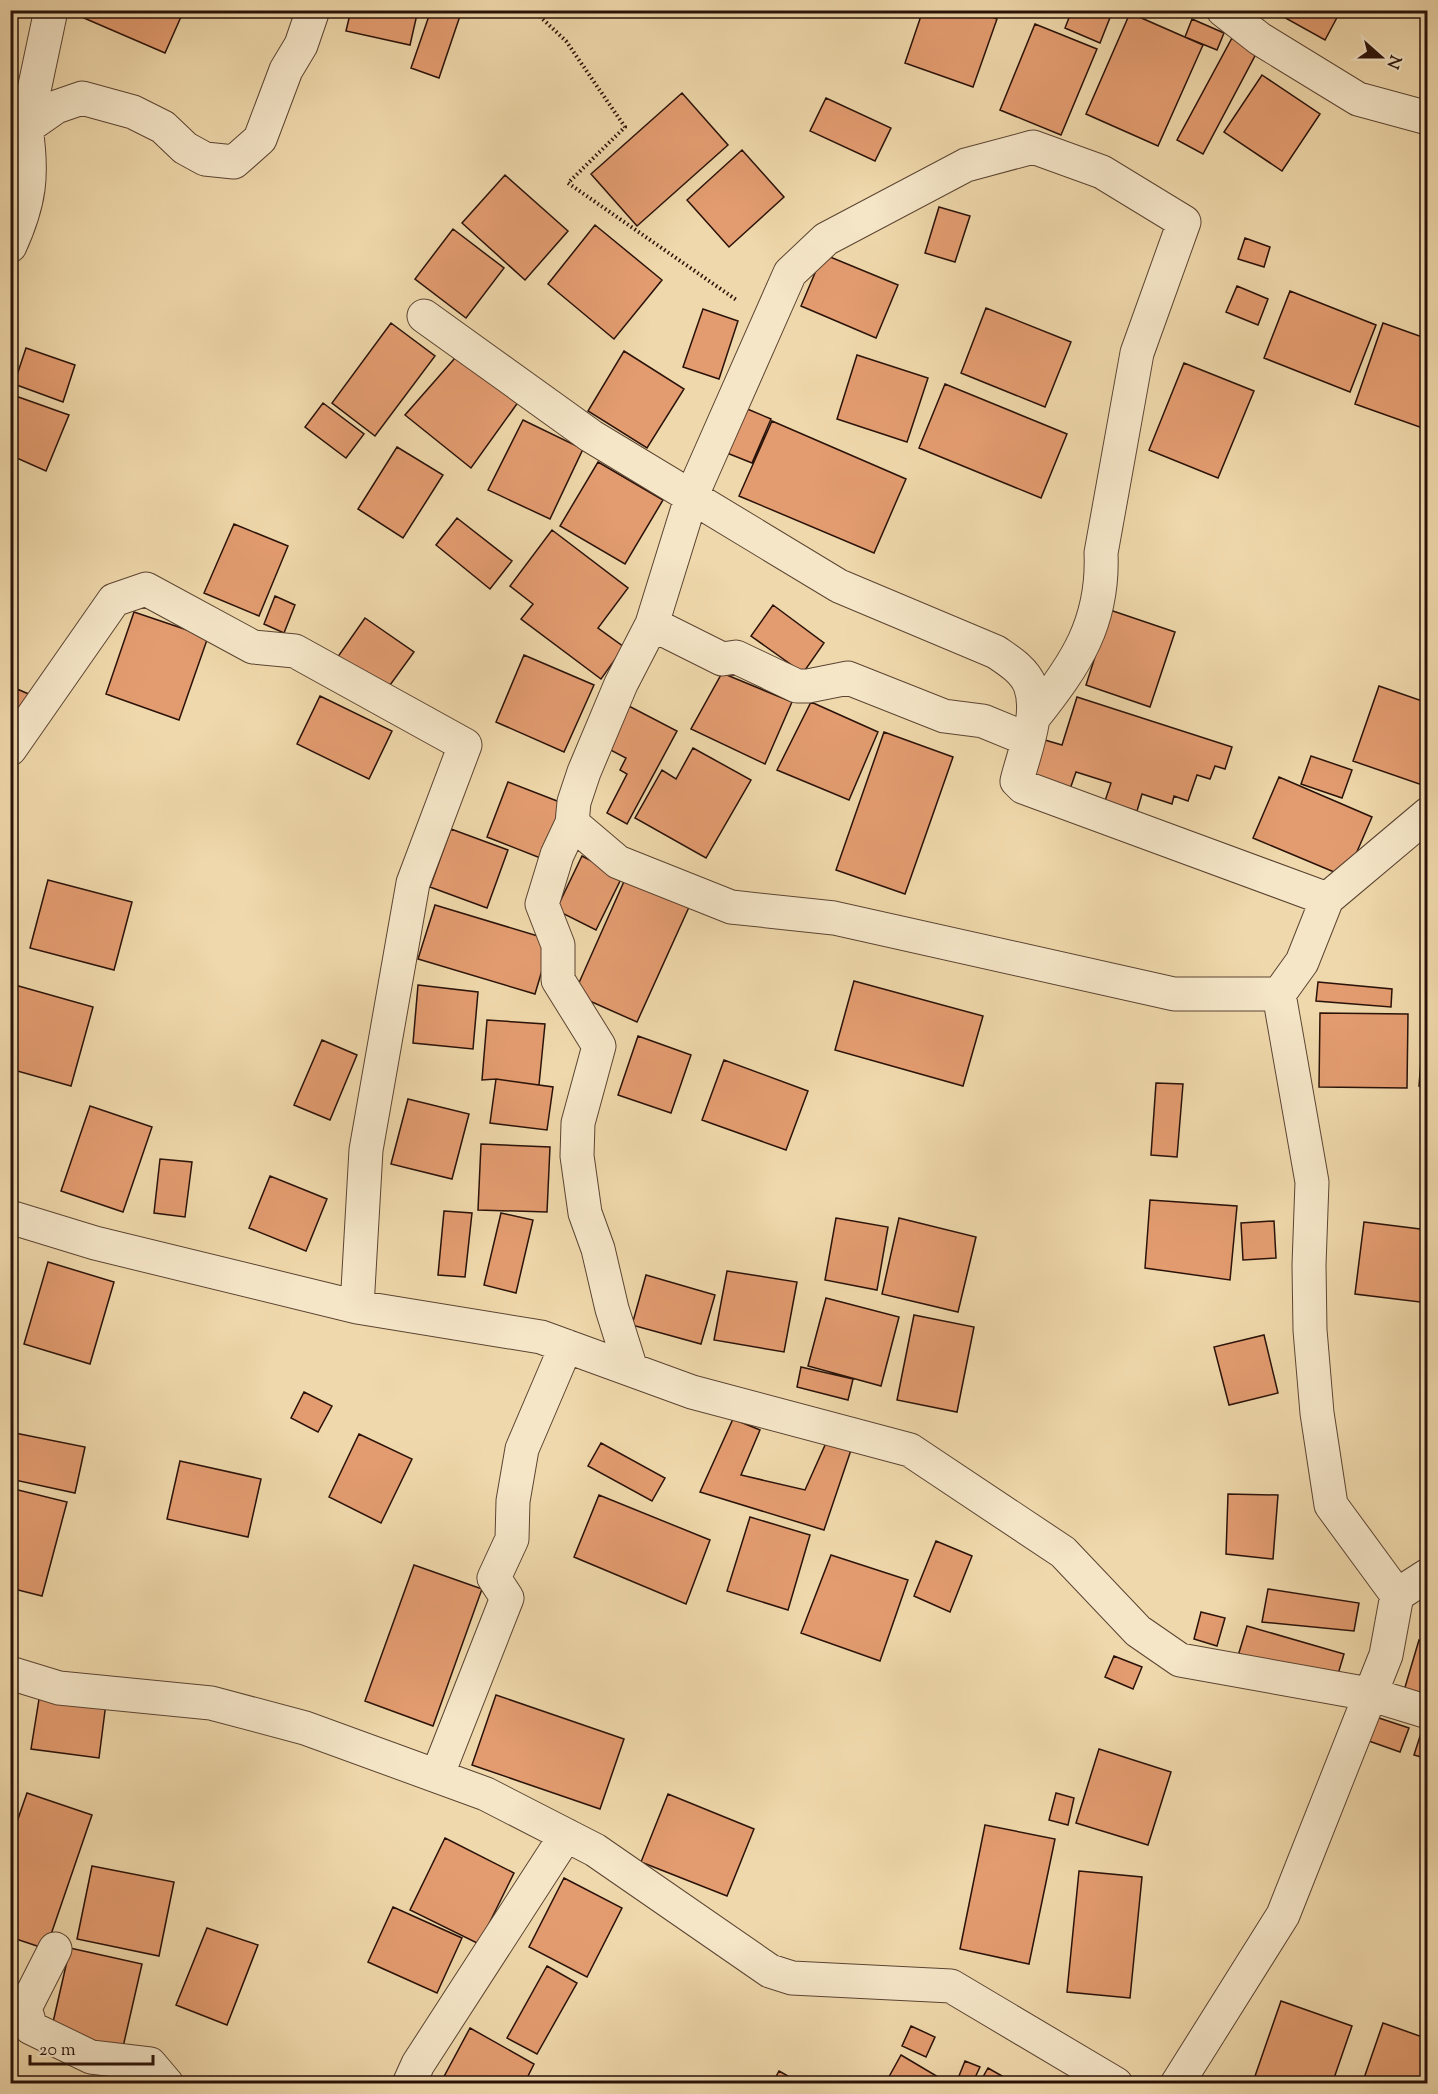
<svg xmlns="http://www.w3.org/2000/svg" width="1438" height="2094" font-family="'Sorts Mill Goudy',serif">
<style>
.building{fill:#e39c70;stroke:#2a1209;stroke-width:1.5}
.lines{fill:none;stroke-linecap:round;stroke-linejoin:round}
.street-casing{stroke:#5b4432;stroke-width:35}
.path{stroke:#2a1209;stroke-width:4;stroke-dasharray:1.5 3;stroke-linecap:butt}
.street{stroke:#f5e6c8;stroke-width:33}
</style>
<rect width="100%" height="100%" fill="#efd8ab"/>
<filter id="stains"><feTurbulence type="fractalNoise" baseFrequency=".00333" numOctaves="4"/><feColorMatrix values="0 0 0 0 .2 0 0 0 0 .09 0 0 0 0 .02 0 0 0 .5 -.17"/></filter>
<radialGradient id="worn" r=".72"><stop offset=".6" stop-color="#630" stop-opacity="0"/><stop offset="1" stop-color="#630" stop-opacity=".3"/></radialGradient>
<path class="building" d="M 87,10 L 184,10 L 165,53 L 84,18 Z
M 351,10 L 418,10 L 410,45 L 346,31 Z
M 431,10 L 462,10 L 439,78 L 411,68 Z
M 923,10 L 974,10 L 997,19 L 973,87 L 905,63 Z
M 1072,10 L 1113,10 L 1100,43 L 1065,28 Z
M 1271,10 L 1341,10 L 1325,40 Z
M 1130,13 L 1203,45 L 1158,146 L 1086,114 Z
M 1192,19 L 1224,33 L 1217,50 L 1185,37 Z
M 1035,24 L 1097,49 L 1061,135 L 1000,110 Z
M 1232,38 L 1257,52 L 1203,154 L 1177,140 Z
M 1262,75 L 1320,114 L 1282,171 L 1224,132 Z
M 682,93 L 728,145 L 637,226 L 591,174 Z
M 826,98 L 891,128 L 875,161 L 810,131 Z
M 742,150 L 784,197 L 729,247 L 687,200 Z
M 505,175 L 568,231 L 525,280 L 462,223 Z
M 939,207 L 970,216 L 955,262 L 925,253 Z
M 595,225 L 662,280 L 614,339 L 548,284 Z
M 453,229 L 504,268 L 466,318 L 415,279 Z
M 1245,238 L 1270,247 L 1264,267 L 1238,259 Z
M 823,254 L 898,285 L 876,338 L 801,306 Z
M 1237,286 L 1268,299 L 1258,325 L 1226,312 Z
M 1290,291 L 1376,325 L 1350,392 L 1264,358 Z
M 986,308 L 1071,342 L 1045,407 L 961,373 Z
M 703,309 L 738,321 L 719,379 L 683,367 Z
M 391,323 L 435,356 L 375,436 L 332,403 Z
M 1383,323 L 1428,339 L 1428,430 L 1355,404 Z
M 26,348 L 75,365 L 63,402 L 14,384 Z
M 624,351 L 684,389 L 647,448 L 588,411 Z
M 857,355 L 928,378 L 907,442 L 837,419 Z
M 455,358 L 519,401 L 471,468 L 405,415 Z
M 1184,363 L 1254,391 L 1218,478 L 1149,450 Z
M 945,384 L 1067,434 L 1041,498 L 919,448 Z
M 10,394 L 69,415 L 46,471 L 10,455 Z
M 323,403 L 364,434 L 346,458 L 305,427 Z
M 745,408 L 771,419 L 752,463 L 727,453 Z
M 523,420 L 583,449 L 550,519 L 488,490 Z
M 772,421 L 906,479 L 874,553 L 739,496 Z
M 397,447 L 443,475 L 403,538 L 358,509 Z
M 598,462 L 663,500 L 625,564 L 560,526 Z
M 457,518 L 512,561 L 490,589 L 436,545 Z
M 234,524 L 288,546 L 259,616 L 204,593 Z
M 552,530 L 628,588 L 598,628 L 624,647 L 601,679 L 521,619 L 533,604 L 510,586 Z
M 275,596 L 295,605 L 284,633 L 264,624 Z
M 773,605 L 824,643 L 803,673 L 751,636 Z
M 1110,610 L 1175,632 L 1150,707 L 1086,685 Z
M 134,612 L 208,637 L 179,720 L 106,694 Z
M 365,618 L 414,652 L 385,692 L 337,658 Z
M 524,655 L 594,685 L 564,752 L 496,722 Z
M 722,673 L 792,702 L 765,764 L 691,729 Z
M 10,686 L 31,695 L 10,743 Z
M 1379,686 L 1428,703 L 1428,787 L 1353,761 Z
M 320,696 L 392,731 L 369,779 L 297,744 Z
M 1077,697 L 1232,747 L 1225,769 L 1215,766 L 1210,779 L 1197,775 L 1188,801 L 1174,796 L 1172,804 L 1142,794 L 1137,811 L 1105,801 L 1111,783 L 1076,772 L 1069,792 L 1025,777 L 1038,738 L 1062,745 Z
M 811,702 L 878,732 L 849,800 L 777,770 Z
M 623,703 L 677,731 L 627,824 L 607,813 L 627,774 L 620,770 L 626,758 L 601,745 Z
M 884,732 L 953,757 L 905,894 L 836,870 Z
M 693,748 L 751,780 L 706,858 L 635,818 L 662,770 L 676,779 Z
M 1311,756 L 1352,770 L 1342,798 L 1301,784 Z
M 1279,777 L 1372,817 L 1346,877 L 1253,838 Z
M 508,782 L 570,806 L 548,861 L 487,837 Z
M 451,829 L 508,850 L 487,908 L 430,887 Z
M 582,856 L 622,877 L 596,930 L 556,910 Z
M 626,877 L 690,905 L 637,1022 L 574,994 Z
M 48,880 L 132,902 L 114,970 L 30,948 Z
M 435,905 L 551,940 L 535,994 L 418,959 Z
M 854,981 L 983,1016 L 963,1086 L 835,1050 Z
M 1318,982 L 1392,989 L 1391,1007 L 1316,1001 Z
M 15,985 L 93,1007 L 71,1086 L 10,1069 L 10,1002 Z
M 418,985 L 478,992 L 473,1049 L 413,1043 Z
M 1320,1013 L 1408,1014 L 1407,1088 L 1319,1087 Z
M 487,1020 L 545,1024 L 539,1085 L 496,1079 L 482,1080 Z
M 1424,1022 L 1428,1022 L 1428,1087 L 1419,1086 Z
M 638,1036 L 691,1055 L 671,1113 L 618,1095 Z
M 322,1040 L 357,1055 L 330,1120 L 294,1105 Z
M 724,1060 L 808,1091 L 786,1150 L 702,1120 Z
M 496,1079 L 553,1087 L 547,1130 L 490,1123 Z
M 1156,1083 L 1183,1084 L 1177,1157 L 1151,1155 Z
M 408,1099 L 469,1114 L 452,1179 L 391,1164 Z
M 90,1106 L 152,1127 L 123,1212 L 61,1191 Z
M 481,1144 L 550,1147 L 547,1212 L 478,1210 Z
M 160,1159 L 192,1162 L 185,1217 L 154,1213 Z
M 270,1176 L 327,1199 L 306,1251 L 249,1228 Z
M 1150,1200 L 1237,1206 L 1230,1280 L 1145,1268 Z
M 444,1211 L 472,1213 L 465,1277 L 438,1275 Z
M 501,1213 L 533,1220 L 516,1293 L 484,1285 Z
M 836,1218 L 888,1227 L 877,1290 L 825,1280 Z
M 899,1218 L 976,1237 L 958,1312 L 882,1294 Z
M 1274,1221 L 1276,1258 L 1243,1260 L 1241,1223 Z
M 1364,1222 L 1428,1230 L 1428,1303 L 1355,1294 Z
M 48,1262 L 114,1282 L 90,1364 L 24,1344 Z
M 727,1271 L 797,1282 L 784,1352 L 714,1340 Z
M 646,1275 L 715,1295 L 701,1344 L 632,1325 Z
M 826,1298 L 899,1317 L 881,1386 L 808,1366 Z
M 914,1315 L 974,1327 L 957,1412 L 897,1400 Z
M 1264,1335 L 1278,1393 L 1229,1405 L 1214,1347 Z
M 801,1367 L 853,1379 L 848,1400 L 797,1387 Z
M 304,1392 L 332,1406 L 318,1432 L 291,1418 Z
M 733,1419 L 760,1430 L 741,1475 L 805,1490 L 826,1443 L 851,1450 L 824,1530 L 700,1492 Z
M 10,1432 L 85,1447 L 75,1493 L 10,1479 Z
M 1427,1433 L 1428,1434 L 1428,1466 L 1422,1466 Z
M 359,1434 L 412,1459 L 381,1523 L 329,1497 Z
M 601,1443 L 665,1478 L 652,1501 L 588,1466 Z
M 180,1461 L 261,1479 L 248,1537 L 167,1519 Z
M 10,1488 L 67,1502 L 42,1596 L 10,1588 Z
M 1228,1494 L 1278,1495 L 1273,1559 L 1226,1554 Z
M 599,1495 L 710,1540 L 686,1604 L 574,1557 Z
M 750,1517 L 810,1535 L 788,1610 L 727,1591 Z
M 936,1541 L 972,1556 L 950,1612 L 914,1596 Z
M 831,1555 L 908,1580 L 880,1661 L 801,1633 Z
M 414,1565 L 482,1589 L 433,1726 L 365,1701 Z
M 1268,1589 L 1359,1603 L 1354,1631 L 1262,1622 Z
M 1201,1612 L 1225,1618 L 1217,1646 L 1194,1639 Z
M 1247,1626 L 1344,1654 L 1335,1684 L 1238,1656 Z
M 1419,1640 L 1428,1642 L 1428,1702 L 1403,1694 Z
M 1114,1656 L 1142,1667 L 1133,1689 L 1105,1677 Z
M 40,1693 L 106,1703 L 99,1758 L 31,1749 Z
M 496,1695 L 624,1739 L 600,1809 L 472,1765 Z
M 1373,1716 L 1409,1728 L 1400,1752 L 1366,1740 Z
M 1422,1730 L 1428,1732 L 1428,1759 L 1414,1755 Z
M 1099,1749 L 1171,1772 L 1148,1845 L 1076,1823 Z
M 27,1793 L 92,1815 L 46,1949 L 10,1937 L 10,1842 Z
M 1056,1793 L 1074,1798 L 1068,1825 L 1049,1820 Z
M 668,1794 L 754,1829 L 727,1896 L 641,1862 Z
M 985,1825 L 1055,1839 L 1029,1964 L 960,1949 Z
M 445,1838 L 514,1873 L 479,1944 L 410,1910 Z
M 92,1866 L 174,1882 L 159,1956 L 77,1939 Z
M 1079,1871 L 1142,1877 L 1130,1998 L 1067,1992 Z
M 564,1878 L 622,1908 L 587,1977 L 529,1947 Z
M 393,1907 L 462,1938 L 437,1993 L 368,1962 Z
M 207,1928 L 258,1945 L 227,2025 L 176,2005 Z
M 70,1948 L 142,1964 L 123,2047 L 51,2031 Z
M 547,1966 L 577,1983 L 537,2054 L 507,2038 Z
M 1281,2001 L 1352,2026 L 1332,2084 L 1266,2084 L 1254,2079 Z
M 1383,2023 L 1428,2039 L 1428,2084 L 1362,2084 Z
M 911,2026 L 935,2037 L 926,2057 L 902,2046 Z
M 470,2028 L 534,2064 L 524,2084 L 440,2084 Z
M 901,2055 L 950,2084 L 885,2084 Z
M 965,2061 L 980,2067 L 972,2084 L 957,2081 Z
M 988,2068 L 1016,2084 L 979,2084 Z
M 779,2071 L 802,2084 L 772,2084 Z"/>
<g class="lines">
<defs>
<path id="street" d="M 1223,10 L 1260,39 L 1358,99 L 1428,118
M 26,128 L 51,10
M 10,246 C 30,202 33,175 26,128 L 56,107 L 82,98 L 133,112 L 163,127 L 185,148 L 205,159 L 234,162 L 260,139 L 286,70 L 301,45 L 313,10
M 424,316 L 591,436 L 839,586 L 996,652 C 1009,661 1024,670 1030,685 C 1041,714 1024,752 1017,781 L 1023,787 L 1327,899
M 652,624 L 722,659 L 736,657 L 797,686 L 808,686 L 848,678 L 944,716 L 983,721 L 1027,739
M 10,749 L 114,600 L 146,589 L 253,647 L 295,651 L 465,745 L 413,883 L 366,1150 L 357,1307
M 572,823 L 618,862 L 731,907 L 834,918 L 1174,994 L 1279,994
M 10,1217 L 95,1243 L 357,1307 L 541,1337 L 692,1392 L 910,1450 L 1063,1552 L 1138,1631 L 1180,1660 L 1369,1694 L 1428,1712
M 631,1369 L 612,1309 L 598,1249 L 585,1213 L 577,1156 L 578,1123 L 599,1046 L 558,980 L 558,945 L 542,904 L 557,855 L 572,823 L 574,802 L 584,772 L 621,684 L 652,624 L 692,495 L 790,273 L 826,239 L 966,165 L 1033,147 L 1102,172 L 1184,222 L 1137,353 L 1101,553 C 1104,622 1076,664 1034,717
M 1397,1595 L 1331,1505 L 1317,1413 L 1310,1330 L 1309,1265 L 1312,1182 L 1279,994 L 1302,962 L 1327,899 L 1428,814
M 10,1673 L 59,1688 L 211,1703 L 305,1728 L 486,1794 L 595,1850 L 770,1971 L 792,1978 L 951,1986 L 1116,2084
M 437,1776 L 507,1598 L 494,1578 L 512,1539 L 513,1501 L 522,1449 L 566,1346
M 55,1949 L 25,2008 L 31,2028 L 91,2057 L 150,2064 L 167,2084
M 409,2084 L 418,2064 L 566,1835
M 1177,2084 L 1283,1915 L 1386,1655 L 1397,1595 L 1428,1575"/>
</defs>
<use href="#street" class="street-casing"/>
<path class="path" d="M 533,10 L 566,41 L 625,127 L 568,183 L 738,301"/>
<use href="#street" class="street"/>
</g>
<rect width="1438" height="2094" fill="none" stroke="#efd8ab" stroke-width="36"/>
<rect x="12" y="12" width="1414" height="2070" fill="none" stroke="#2a1209" stroke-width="3"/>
<rect x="18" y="18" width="1402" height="2058" fill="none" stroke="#2a1209" stroke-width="1.5"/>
<g transform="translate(1381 57) rotate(111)" stroke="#f5e6c8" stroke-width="4.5" paint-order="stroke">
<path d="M0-4.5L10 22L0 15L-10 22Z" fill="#2a1209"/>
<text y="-9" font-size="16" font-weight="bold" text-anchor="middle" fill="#2a1209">N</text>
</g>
<path d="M30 2055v9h123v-9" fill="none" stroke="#2a1209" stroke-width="3"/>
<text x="39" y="2055" font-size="18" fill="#2a1209" stroke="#f5e6c8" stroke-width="4.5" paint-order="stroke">20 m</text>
<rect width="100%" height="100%" filter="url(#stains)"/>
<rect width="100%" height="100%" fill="url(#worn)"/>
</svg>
